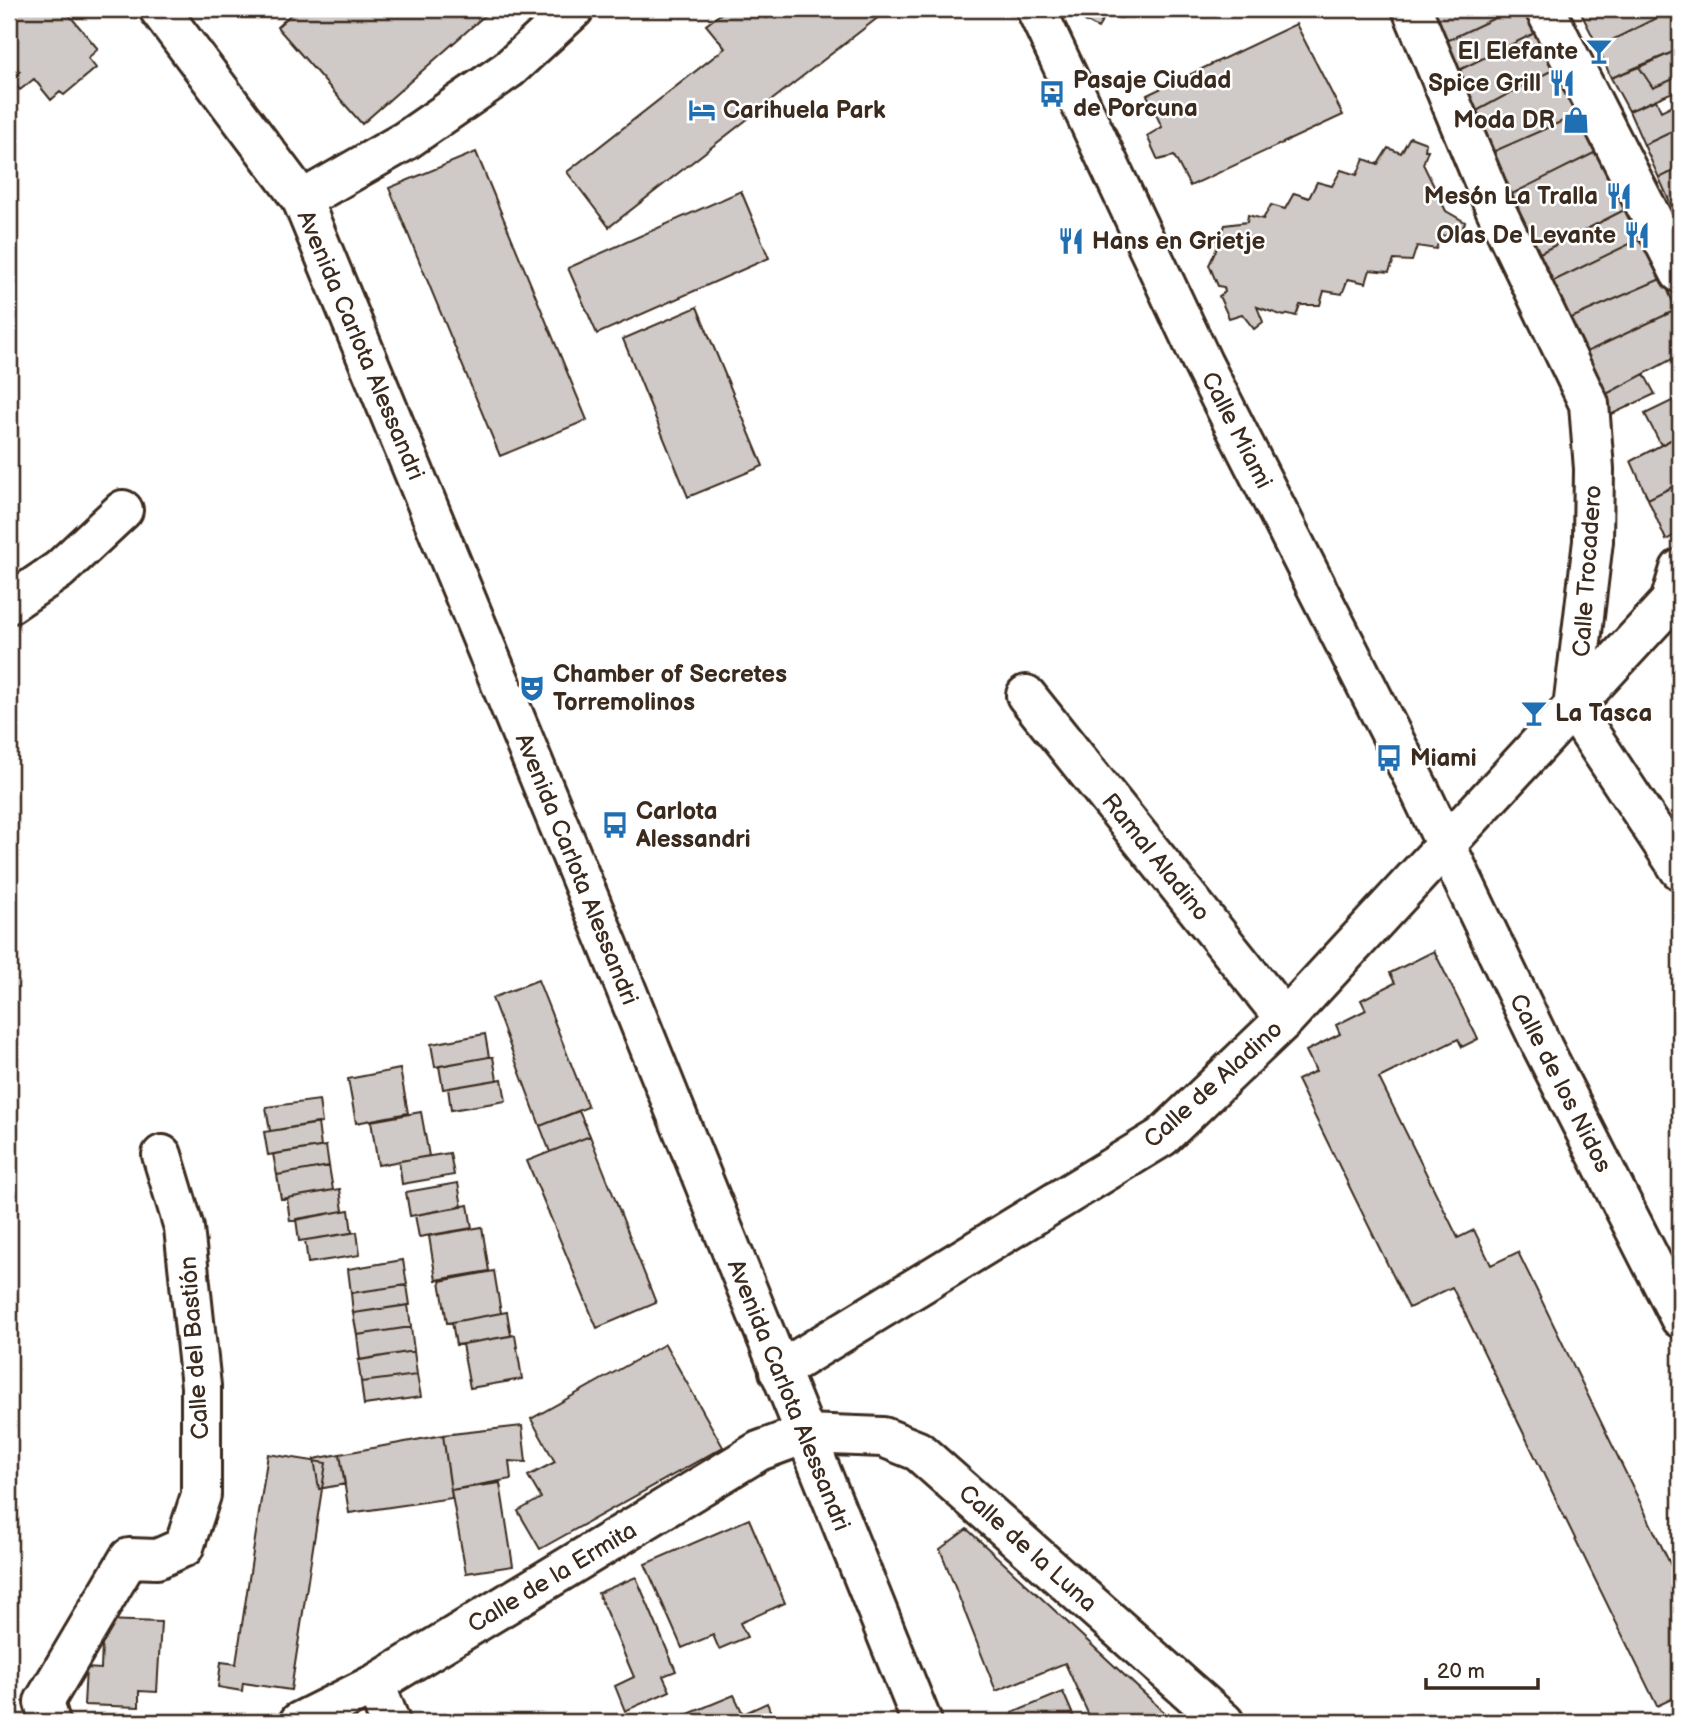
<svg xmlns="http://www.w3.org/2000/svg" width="1689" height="1731" font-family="'Balsamiq Sans',sans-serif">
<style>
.building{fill:#cfcac7;stroke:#3b2a1e;stroke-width:2}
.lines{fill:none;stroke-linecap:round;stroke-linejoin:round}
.minor-casing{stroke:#3b2a1e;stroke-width:44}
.major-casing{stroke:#3b2a1e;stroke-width:44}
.minor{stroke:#fff;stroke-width:38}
.major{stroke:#fff;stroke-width:38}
.labels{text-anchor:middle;stroke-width:5;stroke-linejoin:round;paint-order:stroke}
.poi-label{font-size:24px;font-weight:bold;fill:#3b2a1e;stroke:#fff;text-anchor:start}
.street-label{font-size:24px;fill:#3b2a1e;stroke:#fff}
</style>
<rect width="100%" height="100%" fill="#fff"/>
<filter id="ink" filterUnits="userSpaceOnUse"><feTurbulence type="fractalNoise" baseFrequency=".0143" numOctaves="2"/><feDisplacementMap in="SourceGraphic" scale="14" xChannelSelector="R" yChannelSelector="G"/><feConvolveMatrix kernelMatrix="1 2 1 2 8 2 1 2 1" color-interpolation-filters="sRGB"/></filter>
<g filter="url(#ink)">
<path class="building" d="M 9,9 L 64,9 L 98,49 L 88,58 L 96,68 L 64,95 L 60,92 L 51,100 L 34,79 L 20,90 L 11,80 L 20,72 L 9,59 Z
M 297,9 L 492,9 L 362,124 L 277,27 Z
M 727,9 L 760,9 L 767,18 L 778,9 L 889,9 L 609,227 L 567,172 L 725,48 L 706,25 Z
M 1090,9 L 1144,9 L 1121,18 L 1106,15 L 1098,28 L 1085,21 Z
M 1436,9 L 1514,9 L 1444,42 L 1432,11 Z
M 1514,9 L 1524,9 L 1537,32 L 1453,73 L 1444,42 Z
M 1590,9 L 1665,9 L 1667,13 L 1598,47 L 1581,13 Z
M 1674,9 L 1680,9 L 1680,49 L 1611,78 L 1598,47 Z
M 1296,24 L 1343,115 L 1190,186 L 1174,156 L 1158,160 L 1147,136 L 1162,127 L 1147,95 Z
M 1537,32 L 1556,68 L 1471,114 L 1453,73 Z
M 1680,49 L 1680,76 L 1653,88 L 1639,67 Z
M 1639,67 L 1653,88 L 1678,77 L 1680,89 L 1629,111 L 1611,78 Z
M 1556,68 L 1579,114 L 1488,154 L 1471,114 Z
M 1680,89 L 1680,128 L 1644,145 L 1629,111 L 1656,100 L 1661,111 L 1677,103 L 1673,92 Z
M 1579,114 L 1598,151 L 1508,196 L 1488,154 Z
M 1680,128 L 1680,168 L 1659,178 L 1644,145 Z
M 1410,137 L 1426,143 L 1425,150 L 1428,150 L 1423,164 L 1446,211 L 1465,222 L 1459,238 L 1441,235 L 1436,249 L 1417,246 L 1412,261 L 1394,260 L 1389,272 L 1370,270 L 1366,283 L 1348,279 L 1342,294 L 1324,291 L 1320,305 L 1300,305 L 1296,316 L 1289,314 L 1284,316 L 1257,307 L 1263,322 L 1254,329 L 1242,314 L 1229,318 L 1219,296 L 1225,292 L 1224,287 L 1218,286 L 1209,265 L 1217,248 L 1217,236 L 1222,234 L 1225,225 L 1247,222 L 1248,215 L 1263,219 L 1271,205 L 1285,209 L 1294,193 L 1309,198 L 1317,182 L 1332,186 L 1341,170 L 1357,175 L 1364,159 L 1378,164 L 1388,148 L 1401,153 Z
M 1598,151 L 1628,208 L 1532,257 L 1508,196 Z
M 476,152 L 587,420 L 500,456 L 389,188 Z
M 1680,168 L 1680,208 L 1674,211 L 1659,178 Z
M 741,191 L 769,258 L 597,334 L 568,268 Z
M 1628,208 L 1644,237 L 1545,285 L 1532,257 Z
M 1644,237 L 1663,278 L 1562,322 L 1545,285 Z
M 1663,278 L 1676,310 L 1578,356 L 1562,322 Z
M 697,307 L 763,466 L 688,497 L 623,339 Z
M 1676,310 L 1680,319 L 1680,355 L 1599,398 L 1578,356 Z
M 1644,374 L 1655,394 L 1608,416 L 1599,398 Z
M 1680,397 L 1680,435 L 1661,445 L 1645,414 Z
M 1680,435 L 1680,483 L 1648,499 L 1631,461 Z
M 1680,483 L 1680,532 L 1666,540 L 1648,499 Z
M 1434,951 L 1478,1039 L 1462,1047 L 1458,1039 L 1379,1078 L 1458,1238 L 1474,1230 L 1491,1265 L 1518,1252 L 1680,1584 L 1680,1695 L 1657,1706 L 1452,1287 L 1409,1308 L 1297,1080 L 1316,1071 L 1306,1051 L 1340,1034 L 1336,1025 L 1366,1010 L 1361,1000 L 1395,983 L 1390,973 Z
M 538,980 L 588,1107 L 540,1126 L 492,998 Z
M 485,1034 L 489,1057 L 435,1067 L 431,1044 Z
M 489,1057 L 493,1057 L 497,1080 L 443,1089 L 439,1066 Z
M 400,1069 L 408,1113 L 356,1123 L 348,1079 Z
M 502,1079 L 506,1101 L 451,1110 L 448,1088 Z
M 319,1100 L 322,1123 L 270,1131 L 266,1107 Z
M 579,1111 L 590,1136 L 550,1152 L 540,1126 Z
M 421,1112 L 429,1156 L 378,1165 L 371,1121 Z
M 318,1123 L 321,1147 L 268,1155 L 264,1132 Z
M 590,1136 L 656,1303 L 597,1328 L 527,1161 Z
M 326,1146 L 329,1166 L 277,1175 L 273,1154 Z
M 450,1153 L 454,1175 L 402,1184 L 399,1161 Z
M 329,1166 L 333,1190 L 281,1199 L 277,1175 Z
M 458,1183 L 462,1207 L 410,1216 L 406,1192 Z
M 340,1189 L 343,1211 L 290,1221 L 287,1198 Z
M 468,1205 L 472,1228 L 419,1237 L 415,1215 Z
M 349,1210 L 352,1233 L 299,1241 L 296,1219 Z
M 482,1227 L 489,1271 L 436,1280 L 429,1236 Z
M 357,1232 L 360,1255 L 308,1263 L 305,1240 Z
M 403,1260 L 407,1285 L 351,1293 L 348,1269 Z
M 494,1271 L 501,1313 L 447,1323 L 440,1281 Z
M 407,1285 L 410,1305 L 353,1313 L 351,1293 Z
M 408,1305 L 411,1327 L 357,1335 L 353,1313 Z
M 507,1312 L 511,1336 L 456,1345 L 452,1322 Z
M 411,1327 L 414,1351 L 360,1360 L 357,1335 Z
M 515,1335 L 522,1379 L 470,1388 L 462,1344 Z
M 665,1344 L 723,1447 L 540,1549 L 518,1511 L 541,1498 L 528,1476 L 555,1462 L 531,1419 Z
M 414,1351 L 417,1375 L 361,1382 L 358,1360 Z
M 417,1375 L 421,1397 L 364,1405 L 361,1382 Z
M 522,1426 L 526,1462 L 509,1461 L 511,1479 L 451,1490 L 443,1435 Z
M 443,1435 L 452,1498 L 349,1513 L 340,1454 Z
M 268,1454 L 326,1463 L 291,1690 L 243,1683 L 242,1691 L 218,1687 L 221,1662 L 236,1664 Z
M 340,1454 L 345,1484 L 319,1489 L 314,1459 Z
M 500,1483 L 513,1566 L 466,1573 L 451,1490 Z
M 749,1519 L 785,1603 L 740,1623 L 747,1637 L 719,1649 L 713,1635 L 682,1648 L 645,1564 Z
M 967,1529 L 1164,1712 L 1137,1722 L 1092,1722 L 1065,1663 L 996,1691 L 940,1549 Z
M 636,1577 L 676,1671 L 663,1676 L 670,1691 L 625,1711 L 615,1686 L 634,1677 L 598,1593 Z
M 103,1620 L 161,1622 L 157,1692 L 139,1691 L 139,1707 L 84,1705 L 86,1668 L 101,1669 Z
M 1063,1692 L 1076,1722 L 1015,1722 L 1012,1713 Z
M 734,1695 L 743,1714 L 767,1703 L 775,1722 L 669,1722 Z"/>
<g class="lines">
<defs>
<path id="minor" d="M 1036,9 L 1203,364 L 1422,795 L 1543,1048 L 1680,1318
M 1412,9 L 1495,208 L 1589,404 L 1594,469 L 1593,541 L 1573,708
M 1545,9 L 1680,273
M 302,200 L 405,141 L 509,69 L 574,9
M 9,604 L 59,570 L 123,510
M 1026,695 L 1285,1019
M 1573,708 L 1680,870
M 779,1371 L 1162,1137 L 1285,1019 L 1670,602 L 1680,569
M 375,1684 L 390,1722
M 50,1722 L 44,1702 L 129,1558 L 157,1559 L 184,1547 L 201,1495 L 201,1386 L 184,1228 L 162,1155
M 299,1722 L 375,1684 L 759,1451 L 805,1434 L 883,1437 L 918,1451 L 1224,1722"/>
<path id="major" d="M 159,9 L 302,200 L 607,942 L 922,1722"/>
</defs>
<use href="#minor" class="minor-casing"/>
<use href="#major" class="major-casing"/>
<use href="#minor" class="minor"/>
<use href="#major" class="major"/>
</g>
</g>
<defs>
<symbol id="bar-bare" viewBox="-9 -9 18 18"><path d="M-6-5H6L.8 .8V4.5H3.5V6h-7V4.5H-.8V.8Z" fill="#1f6fb2" stroke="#fff" stroke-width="2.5" paint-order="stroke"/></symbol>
<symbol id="restaurant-bare" viewBox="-9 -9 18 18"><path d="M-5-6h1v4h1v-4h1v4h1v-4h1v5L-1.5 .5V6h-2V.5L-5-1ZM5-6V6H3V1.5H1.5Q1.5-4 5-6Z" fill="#1f6fb2" stroke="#fff" stroke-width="2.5" paint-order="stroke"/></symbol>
<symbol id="bus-bare" viewBox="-9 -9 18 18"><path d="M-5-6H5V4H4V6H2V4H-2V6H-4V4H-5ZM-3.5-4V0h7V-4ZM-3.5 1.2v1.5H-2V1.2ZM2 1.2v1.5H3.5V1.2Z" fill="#1f6fb2" stroke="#fff" stroke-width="2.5" paint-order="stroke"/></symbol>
<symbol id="hotel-bare" viewBox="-9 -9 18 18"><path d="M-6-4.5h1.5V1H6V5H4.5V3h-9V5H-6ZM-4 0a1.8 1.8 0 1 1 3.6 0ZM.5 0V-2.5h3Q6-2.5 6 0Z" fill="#1f6fb2" stroke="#fff" stroke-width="2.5" paint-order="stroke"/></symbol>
<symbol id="shop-bare" viewBox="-9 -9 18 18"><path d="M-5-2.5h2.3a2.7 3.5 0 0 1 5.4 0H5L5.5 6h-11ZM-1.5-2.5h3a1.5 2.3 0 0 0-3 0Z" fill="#1f6fb2" stroke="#fff" stroke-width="2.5" paint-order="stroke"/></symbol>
<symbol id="theatre-bare" viewBox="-9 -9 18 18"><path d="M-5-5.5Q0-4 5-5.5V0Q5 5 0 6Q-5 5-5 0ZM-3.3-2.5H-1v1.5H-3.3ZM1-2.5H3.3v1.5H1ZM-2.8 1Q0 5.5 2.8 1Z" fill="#1f6fb2" stroke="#fff" stroke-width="2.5" paint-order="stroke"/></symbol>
</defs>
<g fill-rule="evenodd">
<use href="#bar-bare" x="1580" y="32" width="38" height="38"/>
<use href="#restaurant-bare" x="1543" y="64" width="38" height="38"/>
<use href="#bus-bare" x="1033" y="75" width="38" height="38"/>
<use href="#hotel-bare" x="683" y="91" width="38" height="38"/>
<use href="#shop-bare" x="1557" y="101" width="38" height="38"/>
<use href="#restaurant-bare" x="1600" y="177" width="38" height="38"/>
<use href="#restaurant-bare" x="1618" y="216" width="38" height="38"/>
<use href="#restaurant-bare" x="1052" y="222" width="38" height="38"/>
<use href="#theatre-bare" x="513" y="669" width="38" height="38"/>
<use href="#bar-bare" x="1515" y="694" width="38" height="38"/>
<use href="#bus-bare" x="1370" y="739" width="38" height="38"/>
<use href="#bus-bare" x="596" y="806" width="38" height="38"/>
</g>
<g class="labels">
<g class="poi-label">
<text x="1578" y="59" text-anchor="end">El Elefante</text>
<text x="1073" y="88">Pasaje Ciudad<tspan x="1073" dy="28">de Porcuna</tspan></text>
<text x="1541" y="91" text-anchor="end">Spice Grill</text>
<text x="723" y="118">Carihuela Park</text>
<text x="1555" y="128" text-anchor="end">Moda DR</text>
<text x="1598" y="204" text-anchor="end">Mesón La Tralla</text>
<text x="1616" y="243" text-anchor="end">Olas De Levante</text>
<text x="1092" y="249">Hans en Grietje</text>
<text x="553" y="682">Chamber of Secretes<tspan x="553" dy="28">Torremolinos</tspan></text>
<text x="1555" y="721">La Tasca</text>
<text x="1410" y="766">Miami</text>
<text x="636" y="819">Carlota<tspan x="636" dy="28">Alessandri</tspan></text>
</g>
<g class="street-label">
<text transform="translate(361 345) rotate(67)" y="8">Avenida Carlota Alessandri</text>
<text transform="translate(1237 430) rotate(63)" y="8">Calle Miami</text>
<text transform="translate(1587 571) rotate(-86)" y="8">Calle Trocadero</text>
<text transform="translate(1156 857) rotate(51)" y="8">Ramal Aladino</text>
<text transform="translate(577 869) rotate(68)" y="8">Avenida Carlota Alessandri</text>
<text transform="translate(1561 1083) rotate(63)" y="8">Calle de los Nidos</text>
<text transform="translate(1213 1084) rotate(-42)" y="8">Calle de Aladino</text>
<text transform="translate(194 1348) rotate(-94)" y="8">Calle del Bastión</text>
<text transform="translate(789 1395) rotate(68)" y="8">Avenida Carlota Alessandri</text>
<text transform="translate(1028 1548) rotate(42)" y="8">Calle de la Luna</text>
<text transform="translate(552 1577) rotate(-31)" y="8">Calle de la Ermita</text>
</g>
</g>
<rect width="1689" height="1731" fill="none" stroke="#fff" stroke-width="35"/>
<rect x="18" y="18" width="1654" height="1696" fill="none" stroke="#3b2a1e" stroke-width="2.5" filter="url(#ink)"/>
<path d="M1426 1678v10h112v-10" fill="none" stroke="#3b2a1e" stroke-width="3.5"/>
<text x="1437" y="1678" font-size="21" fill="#3b2a1e" stroke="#ffffff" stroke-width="5" paint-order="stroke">20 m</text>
</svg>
